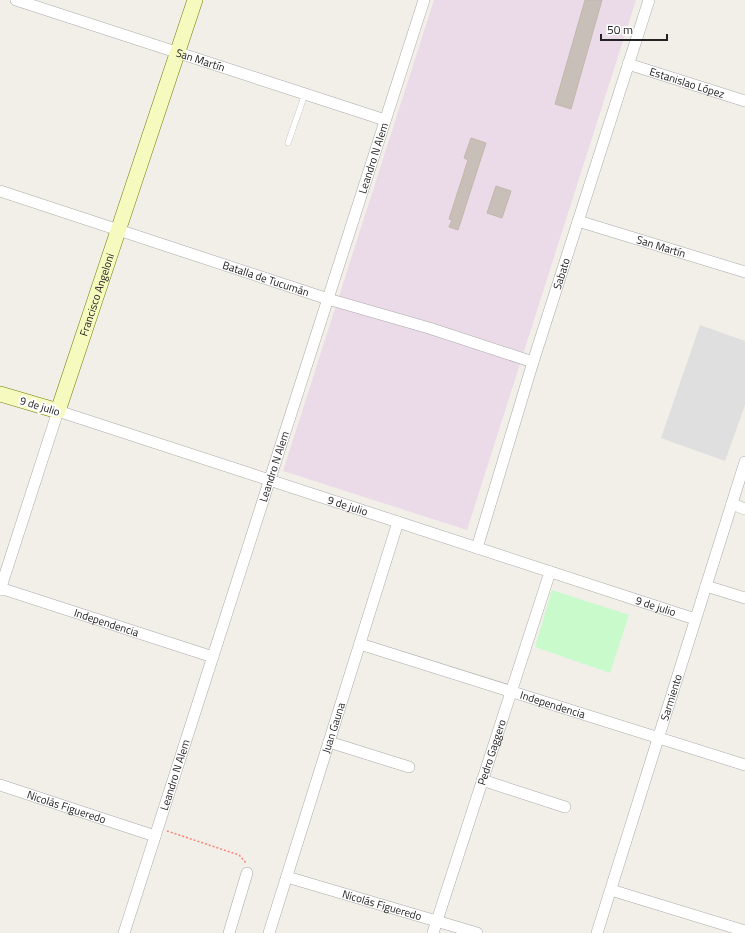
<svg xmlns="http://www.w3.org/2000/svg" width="745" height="933" font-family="'Titillium Web',sans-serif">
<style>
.residential{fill:#e0dfdf}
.industrial{fill:#ebdbe8}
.park{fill:#c8facc}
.building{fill:#c7bfb8;stroke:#c4b6ab}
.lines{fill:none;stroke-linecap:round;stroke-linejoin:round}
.service-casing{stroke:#a9a9a9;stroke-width:6}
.minor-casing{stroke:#a9a9a9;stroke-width:12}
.secondary-casing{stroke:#707d05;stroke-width:16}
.path{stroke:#fa8072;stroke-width:1.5;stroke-dasharray:2 2;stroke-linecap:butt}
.service{stroke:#fff;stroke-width:5.5}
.minor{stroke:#fff;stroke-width:11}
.secondary{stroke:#f7fabf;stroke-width:15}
.labels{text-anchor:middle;stroke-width:4;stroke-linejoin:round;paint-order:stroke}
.street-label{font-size:11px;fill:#222;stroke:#fff}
</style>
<rect width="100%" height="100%" fill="#f2efe9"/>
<path class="residential" d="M 700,325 L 745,341 L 745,405 L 725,461 L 661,438 Z"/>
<path class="industrial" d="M 434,0 L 636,0 L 467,530 L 283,471 Z"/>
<path class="park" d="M 552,590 L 629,615 L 610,673 L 535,647 Z"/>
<path class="building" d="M 585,0 L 602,0 L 571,109 L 555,104 Z
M 471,138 L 486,143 L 458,230 L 449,227 L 452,220 L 449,219 L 468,160 L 464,158 Z
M 496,186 L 511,191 L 502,218 L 487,213 Z"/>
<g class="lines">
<defs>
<path id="service" d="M 288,143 L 305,94"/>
<g id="minor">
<path id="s1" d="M 16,0 L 385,120"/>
<path id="s2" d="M 628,64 L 745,101"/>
<path id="s3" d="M 0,191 L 328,299 L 429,328 L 533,362"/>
<path id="s4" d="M 578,221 L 745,272"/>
<path d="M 732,504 L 745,509"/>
<path id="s5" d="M 477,548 L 533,362 L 649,0"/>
<path d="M 706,586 L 745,598"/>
<path id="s6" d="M 0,588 L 213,657"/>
<path id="s7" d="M 0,590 L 58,411 L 695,619"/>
<path id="s8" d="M 360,644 L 745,765"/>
<path d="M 329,742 L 409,767"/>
<path d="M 482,780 L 565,807"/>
<path id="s9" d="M 0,785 L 155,836"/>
<path id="s10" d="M 287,877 L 477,933"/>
<path d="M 611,890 L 745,931"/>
<path id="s11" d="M 124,933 L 424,0"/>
<path d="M 229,933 L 247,873"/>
<path id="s12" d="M 269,933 L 398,522"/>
<path id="s13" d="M 433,933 L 550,572"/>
<path id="s14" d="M 597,933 L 745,462"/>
</g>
<g id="secondary">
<path id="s15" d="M 0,394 L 58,411 L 195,0"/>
</g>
</defs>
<use href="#service" class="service-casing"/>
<use href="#minor" class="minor-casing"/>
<use href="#secondary" class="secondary-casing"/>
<path class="path" d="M 167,831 L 239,855 L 246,863"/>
<use href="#service" class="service"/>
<use href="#minor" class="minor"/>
<use href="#secondary" class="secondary"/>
</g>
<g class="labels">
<g class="street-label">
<text dy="4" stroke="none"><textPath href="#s1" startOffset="194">San Martín</textPath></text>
<text dy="4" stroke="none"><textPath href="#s2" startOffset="62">Estanislao López</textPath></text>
<text dy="4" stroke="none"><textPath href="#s11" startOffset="814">Leandro N Alem</textPath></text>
<text dy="4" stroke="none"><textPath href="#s4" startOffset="87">San Martín</textPath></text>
<text dy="4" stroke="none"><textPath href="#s5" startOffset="287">Sabato</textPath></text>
<text dy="4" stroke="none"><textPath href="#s3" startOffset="280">Batalla de Tucumán</textPath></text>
<text dy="4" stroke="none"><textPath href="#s15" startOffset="183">Francisco Angeloni</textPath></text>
<text transform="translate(40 406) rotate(17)" y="4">9 de julio</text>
<text dy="4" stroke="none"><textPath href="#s11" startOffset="490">Leandro N Alem</textPath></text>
<text dy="4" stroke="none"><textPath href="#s7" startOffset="493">9 de julio</textPath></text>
<text dy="4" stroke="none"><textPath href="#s7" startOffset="817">9 de julio</textPath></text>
<text dy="4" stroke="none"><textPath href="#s6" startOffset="112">Independencia</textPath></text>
<text dy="4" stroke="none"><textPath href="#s14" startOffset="247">Sarmiento</textPath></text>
<text dy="4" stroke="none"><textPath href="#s8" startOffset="202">Independencia</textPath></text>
<text dy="4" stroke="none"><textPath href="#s12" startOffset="215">Juan Gauna</textPath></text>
<text dy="4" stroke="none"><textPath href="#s13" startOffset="190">Pedro Gaggero</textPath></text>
<text dy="4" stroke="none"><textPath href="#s11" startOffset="166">Leandro N Alem</textPath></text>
<text dy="4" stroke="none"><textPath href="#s9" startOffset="70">Nicolás Figueredo</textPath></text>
<text dy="4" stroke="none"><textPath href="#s10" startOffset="99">Nicolás Figueredo</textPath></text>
</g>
</g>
<path d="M601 34v6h66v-6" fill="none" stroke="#222222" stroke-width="2"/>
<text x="607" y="34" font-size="12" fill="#222222" stroke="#ffffff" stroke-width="3" paint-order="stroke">50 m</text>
</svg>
